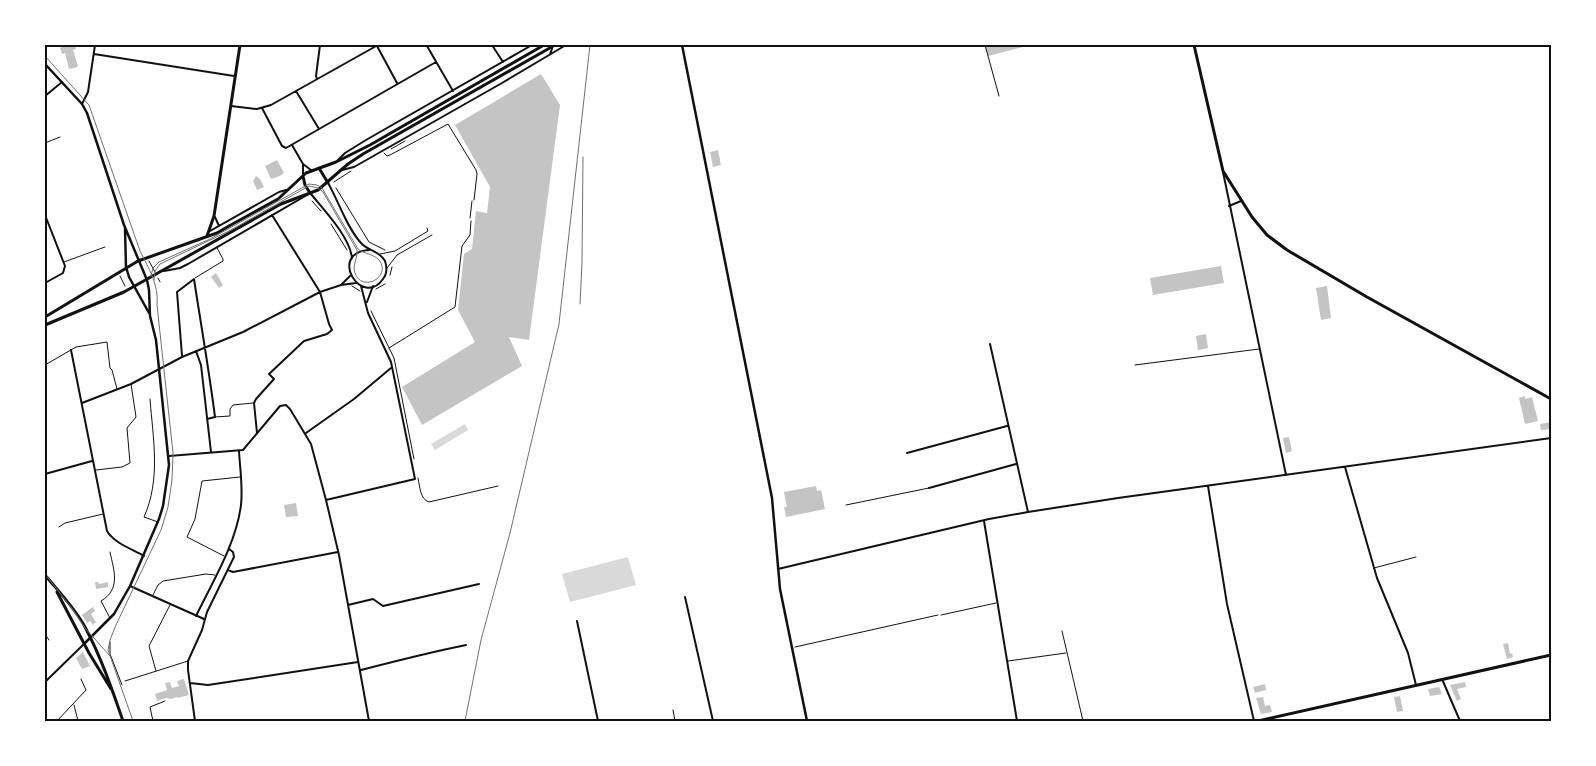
<svg xmlns="http://www.w3.org/2000/svg" width="1596" height="766" font-family="'Open Sans',sans-serif">
<style>
.water{fill:#d9d9d9}
.building{fill:#c4c4c4}
.lines{fill:none;stroke-linecap:round;stroke-linejoin:round}
.path{stroke:#111;stroke-width:1}
.service{stroke:#111;stroke-width:1}
.minor{stroke:#111;stroke-width:2}
.tertiary{stroke:#111;stroke-width:2.5}
.secondary{stroke:#111;stroke-width:3}
.primary{stroke:#111;stroke-width:3}
.tram{stroke:#707070;stroke-width:1}
.rail{stroke:#707070;stroke-width:1}
.neatline{fill:none;stroke:#111;stroke-width:2}
</style>
<rect width="100%" height="100%" fill="#fff"/>
<path class="water" d="M 465,424 L 468,430 L 435,450 L 431,444 Z
M 628,557 L 636,585 L 570,602 L 562,574 Z"/>
<path class="building" d="M 61,45 L 75,45 L 76,49 L 73,50 L 78,66 L 75,68 L 69,69 L 65,53 L 62,54 L 60,48 L 62,47 Z
M 985,45 L 1027,45 L 1027,46 L 988,56 Z
M 541,74 L 560,105 L 529,340 L 509,337 L 522,366 L 422,425 L 402,387 L 475,342 L 458,310 L 464,254 L 472,249 L 476,211 L 487,213 L 490,187 L 455,125 Z
M 718,150 L 721,165 L 713,167 L 710,152 Z
M 277,160 L 284,173 L 280,176 L 271,179 L 265,166 Z
M 256,176 L 260,179 L 264,187 L 257,190 L 253,181 Z
M 1221,266 L 1224,283 L 1153,295 L 1150,278 Z
M 216,273 L 223,285 L 219,288 L 211,277 Z
M 1327,286 L 1331,318 L 1321,320 L 1316,288 Z
M 1206,334 L 1208,348 L 1198,350 L 1196,336 Z
M 1525,396 L 1525,399 L 1532,397 L 1538,421 L 1525,424 L 1519,398 Z
M 1551,422 L 1551,429 L 1541,430 L 1540,424 Z
M 1289,437 L 1292,451 L 1286,453 L 1283,438 Z
M 816,486 L 817,491 L 821,490 L 825,509 L 786,517 L 784,507 L 787,507 L 784,492 Z
M 296,503 L 298,516 L 286,517 L 284,505 Z
M 95,582 L 98,582 L 99,584 L 108,582 L 108,587 L 96,589 Z
M 93,607 L 95,611 L 91,614 L 96,622 L 93,625 L 90,621 L 87,623 L 82,615 Z
M 1508,643 L 1510,654 L 1512,653 L 1513,657 L 1507,659 L 1503,644 Z
M 83,652 L 90,666 L 82,669 L 76,658 Z
M 184,679 L 189,695 L 178,698 L 177,697 L 171,699 L 166,698 L 157,701 L 155,694 L 167,690 L 165,683 L 170,682 L 172,688 L 179,686 L 177,681 Z
M 1465,682 L 1466,687 L 1457,689 L 1461,699 L 1457,701 L 1450,685 Z
M 1265,684 L 1266,690 L 1255,693 L 1253,687 Z
M 1439,687 L 1442,694 L 1430,696 L 1428,689 Z
M 1400,696 L 1403,711 L 1397,712 L 1394,697 Z
M 1263,697 L 1265,706 L 1270,705 L 1272,712 L 1261,714 L 1256,698 Z"/>
<g class="lines">
<path class="path" d="M 391,149 L 405,141
M 384,153 L 387,156 L 390,155 L 448,124 L 476,170 L 477,174 L 474,200
M 334,182 L 351,171
M 336,188 L 369,242 L 385,250
M 312,201 L 321,211
M 331,224 L 347,250
M 149,261 L 155,272
M 390,275 L 392,267
M 120,276 L 125,286
M 158,278 L 160,282
M 352,286 L 360,291
M 376,289 L 385,284
M 371,311 L 394,358 L 414,459
M 389,348 L 455,307 L 462,246 L 470,235 L 471,221
M 418,478 C 420,487 420,499 429,502 L 498,486
M 110,642 L 110,654 L 122,685
M 795,647 L 938,615"/>
<path class="service" d="M 985,45 L 999,96
M 45,143 L 60,137
M 470,218 L 472,201
M 380,254 L 395,251 L 428,231 L 427,228
M 64,262 L 105,247
M 387,268 L 397,255 L 432,235
M 195,278 L 223,261 L 223,259 L 217,248
M 45,365 L 76,347 L 107,342 L 110,368 L 112,370 L 117,389
M 1135,365 L 1259,349
M 150,399 C 153,439 161,479 144,517 L 158,522
M 215,417 L 230,416 L 230,409 L 233,405 L 253,403
M 96,470 L 122,467 L 130,463 L 127,428 L 136,417 L 131,384
M 846,505 L 929,488
M 59,527 L 65,523 L 103,514
M 110,552 C 114,571 121,589 101,601 L 110,618
M 224,556 L 187,537 L 195,519 L 202,481 L 240,477
M 1374,568 L 1416,557
M 153,595 L 158,585 L 163,581 L 206,574 L 215,575
M 941,615 L 996,603
M 1062,631 L 1083,721
M 45,634 L 49,640
M 1008,661 L 1066,653
M 156,671 L 149,646 L 170,605
M 125,681 L 188,661
M 74,705 L 78,721
M 673,710 L 675,721
M 57,721 L 86,690 L 81,679
M 153,721 L 150,707 L 165,701"/>
<path class="minor" d="M 492,45 L 503,62
M 377,46 L 397,83
M 427,46 L 453,91
M 94,54 L 234,76
M 550,54 L 552,49 L 551,45
M 317,79 L 316,76 L 320,45
M 296,91 L 319,129
M 45,96 L 62,82
M 82,104 L 88,92 L 95,45
M 231,106 L 257,109 L 271,105 L 378,45
M 262,108 L 282,146 L 286,148 L 436,62
M 292,145 L 303,164 L 311,170
M 337,161 L 345,153 L 366,140 L 532,45
M 342,170 L 354,167 L 502,83 L 566,45
M 1223,172 L 1286,475
M 303,174 L 303,164
M 328,183 C 339,202 346,226 361,243 C 368,251 380,251 385,261 C 387,267 387,274 383,279 C 362,309 327,253 369,250
M 311,194 C 324,210 350,237 352,258
M 1229,206 L 1241,201
M 45,215 L 65,266 L 63,273 L 45,283
M 215,217 L 219,226
M 210,231 L 279,192 L 286,190
M 164,271 L 180,268 L 188,264 L 307,195
M 341,285 L 350,276
M 367,302 L 373,286
M 990,344 L 1028,512
M 71,350 L 107,531 C 114,543 132,549 144,556
M 196,351 L 201,365 L 211,452
M 182,356 L 177,292 L 194,279 C 201,325 209,370 215,417 L 207,419
M 82,403 L 131,384 L 182,357 L 243,332 L 320,292 L 341,285 L 356,283
M 257,433 L 254,403 L 256,399 L 274,379 L 269,374 L 304,341 L 327,334 L 332,330 L 329,324 L 320,292 L 272,215
M 306,433 L 354,399 L 391,368
M 907,453 L 1007,426
M 169,456 L 243,450 L 280,406 L 286,405 L 290,409 L 311,444 L 326,500 L 339,555 L 369,721
M 1345,467 L 1377,578 L 1408,653 L 1416,685
M 45,474 L 92,461
M 1208,486 L 1227,604 L 1254,721
M 929,488 L 1016,464
M 326,500 L 415,479 L 391,362 L 368,313 L 361,286
M 984,521 L 1017,721
M 778,569 L 989,519 L 1028,512 L 1118,498 L 1551,438
M 228,570 L 233,572 L 338,552
M 130,586 L 204,619
M 685,597 L 713,721
M 348,605 L 373,599 L 383,606 L 479,584
M 196,616 C 213,581 236,544 241,505 C 243,487 240,469 239,451
M 577,621 L 598,721
M 361,670 C 396,661 431,652 466,645
M 1442,679 L 1460,721
M 45,682 L 85,643
M 190,683 L 208,685 L 358,662
M 195,721 L 188,670 L 188,661 L 202,630 L 207,612 L 234,557 L 233,552 L 229,549"/>
<path class="tertiary" d="M 682,45 L 772,498 L 780,589 L 807,721
M 45,64 L 82,104 L 87,113 L 124,225 L 147,280 L 149,290 L 150,316 L 156,340 L 169,465 L 163,506 L 159,519 L 130,586 L 114,614 L 85,643
M 125,229 L 126,267 L 129,277 L 149,313"/>
<path class="secondary" d="M 1194,45 L 1223,171 L 1252,217 L 1267,235 L 1287,250 L 1367,297 L 1551,399
M 207,236 L 214,216 L 240,45
M 45,575 C 59,592 75,608 85,627 C 101,657 112,689 123,721
M 57,592 L 89,653 L 111,689
M 1258,721 L 1551,655"/>
<path class="primary" d="M 319,168 L 328,183
M 303,176 L 305,185 L 310,193
M 45,317 L 138,261 L 217,233 L 229,226 L 278,199 L 306,173 L 336,162 L 370,145 L 544,45
M 45,325 L 124,292 L 281,204 L 318,190 L 348,164 L 363,154 L 555,45"/>
<path class="tram" d="M 45,56 L 89,105 L 140,251 C 149,269 159,285 157,305 L 173,453 L 172,480 L 168,507 L 161,530 L 116,625 L 110,640 L 108,650 L 133,721
M 151,276 L 153,268 L 159,262 L 210,239 L 309,184 L 317,185 L 322,188 L 358,249 C 364,254 374,254 379,260 C 392,277 362,293 355,273 C 352,265 358,258 357,250 L 323,192 L 318,188 L 309,186 L 229,231 L 160,264 L 155,271 L 154,280
M 45,574 L 74,611 L 85,628 L 110,656"/>
<path class="rail" d="M 580,304 L 582,263 L 583,157
M 465,721 L 481,640 L 510,533 L 559,324 L 590,45"/>
</g>
<rect width="1596" height="766" fill="none" stroke="#ffffff" stroke-width="92"/>
<rect x="46" y="46" width="1504" height="674" class="neatline"/>
</svg>
